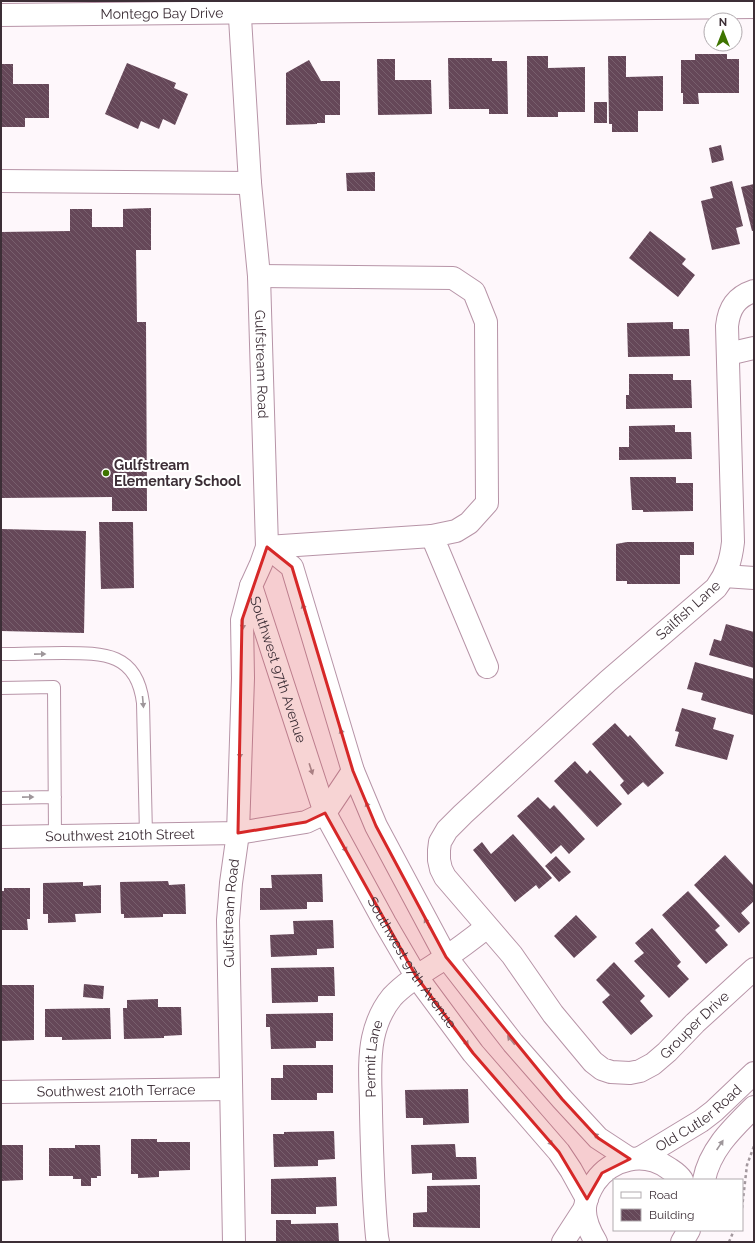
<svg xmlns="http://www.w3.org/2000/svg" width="755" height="1243" font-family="Raleway,sans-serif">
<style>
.building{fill:url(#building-back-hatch)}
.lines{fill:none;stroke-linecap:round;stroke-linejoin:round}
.lane-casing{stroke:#b794a7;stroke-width:14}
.street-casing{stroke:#b794a7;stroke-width:24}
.secondary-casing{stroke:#b794a7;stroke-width:24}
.path{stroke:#a3989e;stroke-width:2.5;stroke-dasharray:3 3;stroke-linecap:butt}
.lane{stroke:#fff;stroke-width:12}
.street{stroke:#fff;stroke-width:22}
.secondary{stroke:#fff;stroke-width:22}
.oneway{fill:#9e969a}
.marked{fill:#d62828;fill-opacity:0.2;stroke:#d62828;stroke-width:3;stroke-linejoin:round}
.poi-dot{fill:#3e7400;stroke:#fff;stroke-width:1.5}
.labels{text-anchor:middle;stroke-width:4;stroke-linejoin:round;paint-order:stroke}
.street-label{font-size:14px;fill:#3c2e36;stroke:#fff}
.poi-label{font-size:14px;font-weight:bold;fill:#3c2e36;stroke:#fff;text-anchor:start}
</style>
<defs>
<pattern id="building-back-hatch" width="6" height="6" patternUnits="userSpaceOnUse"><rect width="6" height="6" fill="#654758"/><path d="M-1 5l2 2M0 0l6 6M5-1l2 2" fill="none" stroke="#785f6d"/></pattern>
</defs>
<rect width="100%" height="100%" fill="#fef7fb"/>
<path class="building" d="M 695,54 L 727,54 L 727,59 L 739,59 L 739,93 L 698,93 L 699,104 L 683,104 L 683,93 L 681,93 L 681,60 L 695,60 Z
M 527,56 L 548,56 L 548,68 L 585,67 L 585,112 L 558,112 L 558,117 L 527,117 Z
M 608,56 L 626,56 L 626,77 L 663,76 L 663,111 L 638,111 L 638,132 L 612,132 L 612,124 L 609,124 Z
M 448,58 L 492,58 L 492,61 L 507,61 L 508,114 L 489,114 L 489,109 L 449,109 Z
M 377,59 L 395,59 L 395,80 L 431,80 L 432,114 L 378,115 Z
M 309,60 L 321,81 L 340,81 L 340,115 L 325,115 L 325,123 L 317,123 L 317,124 L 286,125 L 286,73 Z
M 127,63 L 176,83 L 174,88 L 188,94 L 175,125 L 163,119 L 159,129 L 141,121 L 138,129 L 105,114 Z
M 1,64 L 13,64 L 13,84 L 49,84 L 49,118 L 25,118 L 25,127 L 1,127 Z
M 594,102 L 607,102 L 607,123 L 594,123 Z
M 721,145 L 724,160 L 712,163 L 709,148 Z
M 375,172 L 375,191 L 347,191 L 346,173 Z
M 732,181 L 743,226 L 736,228 L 740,244 L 712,250 L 701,201 L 713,198 L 710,187 Z
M 754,184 L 754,231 L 752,231 L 741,187 Z
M 151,208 L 151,250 L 136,250 L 137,322 L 146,322 L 147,511 L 112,511 L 112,497 L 1,498 L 1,232 L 70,231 L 70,209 L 92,209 L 92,227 L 123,227 L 123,209 Z
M 650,231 L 686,259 L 682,264 L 695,275 L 678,297 L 629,258 Z
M 673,322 L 673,329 L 689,329 L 690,356 L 628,357 L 627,323 Z
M 629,374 L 673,374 L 673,380 L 691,380 L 692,408 L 626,409 L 626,395 L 629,395 Z
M 675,425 L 675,432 L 691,432 L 692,459 L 619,460 L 619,447 L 629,447 L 629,426 Z
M 630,477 L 676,477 L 676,483 L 693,483 L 693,511 L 643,512 L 643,510 L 632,510 Z
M 99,522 L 133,522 L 134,588 L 101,589 Z
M 1,529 L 86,531 L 84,633 L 1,631 Z
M 627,542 L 694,542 L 694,555 L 680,555 L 680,584 L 627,584 L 627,581 L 616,581 L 616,544 Z
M 726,624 L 754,632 L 754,668 L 709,655 L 714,639 L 721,641 Z
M 695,662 L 754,679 L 753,715 L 701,700 L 703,693 L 687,689 Z
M 682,708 L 716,718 L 713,729 L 734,735 L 727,760 L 675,746 L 679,732 L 675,731 Z
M 615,723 L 628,737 L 630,735 L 664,773 L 648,787 L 643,782 L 628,795 L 620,785 L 624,781 L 592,744 Z
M 575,761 L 587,774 L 590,770 L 622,804 L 597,827 L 554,781 Z
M 538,797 L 550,809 L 554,805 L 585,839 L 569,854 L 561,845 L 551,854 L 517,816 Z
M 513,834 L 552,878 L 539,889 L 536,885 L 515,902 L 473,850 L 482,842 L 491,854 Z
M 725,855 L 754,886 L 754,901 L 741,913 L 750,923 L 739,933 L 694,885 Z
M 556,856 L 571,872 L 559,882 L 545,866 Z
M 322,874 L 323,902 L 307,902 L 307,909 L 260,910 L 260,888 L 272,888 L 271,875 Z
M 168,881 L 169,885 L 185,884 L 186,914 L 163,914 L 163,917 L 124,918 L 124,914 L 121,914 L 120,882 Z
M 83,882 L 83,886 L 101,885 L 101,913 L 75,914 L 76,922 L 48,923 L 48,914 L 43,914 L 43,883 Z
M 4,888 L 30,888 L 30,919 L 27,919 L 28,930 L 1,930 L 1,891 L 4,891 Z
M 688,891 L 720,926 L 715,930 L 728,945 L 706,964 L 662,915 Z
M 576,915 L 597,937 L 574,958 L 554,936 Z
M 333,920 L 334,948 L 317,949 L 317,955 L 271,957 L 270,935 L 294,934 L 293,921 Z
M 652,928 L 681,962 L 677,966 L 689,979 L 669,998 L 634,961 L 644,953 L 635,943 Z
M 614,962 L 645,996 L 640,1001 L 653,1016 L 631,1035 L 602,1002 L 610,995 L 596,980 Z
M 334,967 L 335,996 L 318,996 L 318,1002 L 272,1003 L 271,968 Z
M 84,984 L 104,986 L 103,999 L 83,997 Z
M 1,985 L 34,985 L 34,1040 L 1,1041 Z
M 158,999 L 158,1007 L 181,1007 L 182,1035 L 164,1036 L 164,1038 L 124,1039 L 123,1008 L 127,1008 L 127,1000 Z
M 110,1008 L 111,1039 L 62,1040 L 62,1037 L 45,1037 L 45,1009 Z
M 333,1013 L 333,1041 L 316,1041 L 316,1048 L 271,1049 L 270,1027 L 266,1027 L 266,1014 Z
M 283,1065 L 333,1065 L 333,1093 L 317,1093 L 317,1100 L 271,1100 L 271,1078 L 283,1078 Z
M 468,1089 L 469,1123 L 423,1125 L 423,1118 L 406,1118 L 405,1090 Z
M 334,1131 L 335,1159 L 318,1160 L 318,1166 L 274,1167 L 273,1134 L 284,1134 L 284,1132 Z
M 131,1139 L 157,1139 L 157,1142 L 190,1142 L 190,1170 L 159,1171 L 159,1177 L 138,1178 L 138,1174 L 131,1174 Z
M 455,1144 L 456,1157 L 476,1157 L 477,1179 L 432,1180 L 432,1173 L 412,1174 L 411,1145 Z
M 1,1145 L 23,1145 L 23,1180 L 1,1181 Z
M 75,1145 L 100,1145 L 101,1176 L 97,1176 L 97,1178 L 91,1178 L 91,1186 L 81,1186 L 81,1179 L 73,1179 L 73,1176 L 49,1176 L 49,1148 L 75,1148 Z
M 336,1177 L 337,1206 L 316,1207 L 316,1214 L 271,1214 L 271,1179 Z
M 480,1185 L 480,1228 L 413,1227 L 413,1213 L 427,1212 L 427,1186 Z
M 276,1220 L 291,1220 L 291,1224 L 338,1223 L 339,1242 L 276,1242 Z"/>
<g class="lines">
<defs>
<path id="lane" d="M 1,654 C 22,654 42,653 63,653 C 104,653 137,653 143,703 L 146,835
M 1,688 L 54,687 L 55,836
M 1,798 L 55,797"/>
<g id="street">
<path id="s1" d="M 1,15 L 754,7"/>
<path d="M 1,181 L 250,183"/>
<path d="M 259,276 L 453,278 L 474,292 L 486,322 L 487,503 L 469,523 L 456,531 L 432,536 L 487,667"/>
<path id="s2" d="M 754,291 C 736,297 729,308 727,326 L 733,542 C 731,560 727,573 716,588 L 608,681 L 463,814 L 447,830 L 440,842 L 439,850 L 439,860 L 441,869 L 445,877 L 512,955 L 553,1014 L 593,1062 L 602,1069 L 611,1072 L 630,1073 L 640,1071 L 653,1064 L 667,1052 L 695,1023 L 754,969"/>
<path d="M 728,354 L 754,348"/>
<path d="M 267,547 L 432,536"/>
<path d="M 724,576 L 754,578"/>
<path id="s3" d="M 1,837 L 238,833 L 306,822 L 325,813 L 353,771"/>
<path id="s4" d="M 1,1092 L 231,1089"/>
<path id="s5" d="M 234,1242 L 228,920 L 231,883 L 238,833 L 243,678 L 242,620 L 251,586"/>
<path id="s6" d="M 378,1242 L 377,1237 C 373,1196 372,1155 371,1113 C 371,1089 368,1062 373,1038 C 376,1024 383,1008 392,997 C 407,981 427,970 445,958 C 460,948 473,938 487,927"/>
</g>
<g id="secondary">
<path id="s7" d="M 239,1 L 250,183 L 259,276 L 267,547 L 261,564 L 251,586 L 325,813 L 385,923 L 416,976 L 473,1053 L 559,1152 L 571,1170 L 587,1199"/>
<path d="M 267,547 L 292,567 L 353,771 L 376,826 L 446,957 L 513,1043 L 562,1099 L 598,1138 L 630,1159"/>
<path id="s8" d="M 640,1158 L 701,1121 L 714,1111 L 754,1073"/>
<path d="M 704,1180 C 710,1149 733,1128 754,1107"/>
<path d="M 563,1242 L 585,1208"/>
<path d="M 596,1242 C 590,1232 584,1219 585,1207 C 586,1198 590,1190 595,1182 C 612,1158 644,1151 668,1168 C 674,1172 678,1174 682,1180"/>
<path d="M 682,1242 L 689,1230"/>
</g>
</defs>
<use href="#lane" class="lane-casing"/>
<use href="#street" class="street-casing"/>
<use href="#secondary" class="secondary-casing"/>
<path class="path" d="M 742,1208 L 747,1165 L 754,1146
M 729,1242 L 734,1230"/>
<use href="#lane" class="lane"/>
<use href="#street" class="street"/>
<use href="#secondary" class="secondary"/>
</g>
<defs><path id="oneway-solid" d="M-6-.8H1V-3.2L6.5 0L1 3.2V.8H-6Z"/></defs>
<g class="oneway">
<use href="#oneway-solid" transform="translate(304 609) rotate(-107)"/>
<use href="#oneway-solid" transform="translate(243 624) rotate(93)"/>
<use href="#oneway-solid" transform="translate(40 654) rotate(-1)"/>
<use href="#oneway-solid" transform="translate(143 702) rotate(85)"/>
<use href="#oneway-solid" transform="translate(342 734) rotate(-107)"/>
<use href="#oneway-solid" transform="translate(240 753) rotate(92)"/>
<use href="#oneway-solid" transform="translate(311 769) rotate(72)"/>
<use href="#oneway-solid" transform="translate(28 797) rotate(-1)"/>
<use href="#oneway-solid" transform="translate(368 807) rotate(-112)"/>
<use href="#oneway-solid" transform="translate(344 847) rotate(61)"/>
<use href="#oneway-solid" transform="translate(427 923) rotate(-118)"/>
<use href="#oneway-solid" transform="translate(511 1040) rotate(-129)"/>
<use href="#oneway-solid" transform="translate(465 1041) rotate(53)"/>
<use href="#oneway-solid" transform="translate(598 1137) rotate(-139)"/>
<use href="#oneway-solid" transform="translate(549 1141) rotate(49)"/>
<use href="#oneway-solid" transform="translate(720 1145) rotate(-56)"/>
</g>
<path class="marked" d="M 267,547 L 292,567 L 353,771 L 376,826 L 446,957 L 562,1099 L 598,1138 L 630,1159 L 602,1173 L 587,1199 L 559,1152 L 473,1053 L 416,976 L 325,813 L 306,822 L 238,833 L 242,620 Z"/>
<circle class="poi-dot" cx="106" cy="473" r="4"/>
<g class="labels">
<g class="street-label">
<text dy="5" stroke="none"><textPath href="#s1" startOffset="161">Montego Bay Drive</textPath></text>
<text dy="5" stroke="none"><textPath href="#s7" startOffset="364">Gulfstream Road</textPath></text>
<text transform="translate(688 610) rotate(-42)" y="5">Sailfish Lane</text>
<text dy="5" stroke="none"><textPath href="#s7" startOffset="677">Southwest 97th Avenue</textPath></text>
<text dy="5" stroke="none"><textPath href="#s3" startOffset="119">Southwest 210th Street</textPath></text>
<text dy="5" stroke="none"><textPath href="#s5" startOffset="329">Gulfstream Road</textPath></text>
<text dy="5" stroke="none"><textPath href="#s7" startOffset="1001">Southwest 97th Avenue</textPath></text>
<text dy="5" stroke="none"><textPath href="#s2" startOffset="1084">Grouper Drive</textPath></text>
<text dy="5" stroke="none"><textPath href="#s6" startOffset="184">Permit Lane</textPath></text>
<text dy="5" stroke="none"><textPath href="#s4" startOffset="115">Southwest 210th Terrace</textPath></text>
<text dy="5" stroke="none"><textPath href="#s8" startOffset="71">Old Cutler Road</textPath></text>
</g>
<g class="poi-label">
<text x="114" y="470">Gulfstream<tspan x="114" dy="16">Elementary School</tspan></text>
</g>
</g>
<rect width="755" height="1243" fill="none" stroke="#3c2e36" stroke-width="4"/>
<rect x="613" y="1179" width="130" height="52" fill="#ffffff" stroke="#b1abaf"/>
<rect x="621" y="1192" width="20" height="6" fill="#ffffff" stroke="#b1abaf"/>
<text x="649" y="1199" font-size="12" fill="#3c2e36">Road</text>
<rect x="621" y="1209" width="20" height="12" fill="url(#building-back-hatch)" stroke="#b1abaf"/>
<text x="649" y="1219" font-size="12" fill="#3c2e36">Building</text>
<g transform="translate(723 32)"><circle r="19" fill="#ffffff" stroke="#b1abaf"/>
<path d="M0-3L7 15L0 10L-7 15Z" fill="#3e7400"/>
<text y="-6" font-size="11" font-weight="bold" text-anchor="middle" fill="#3c2e36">N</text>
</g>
</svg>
